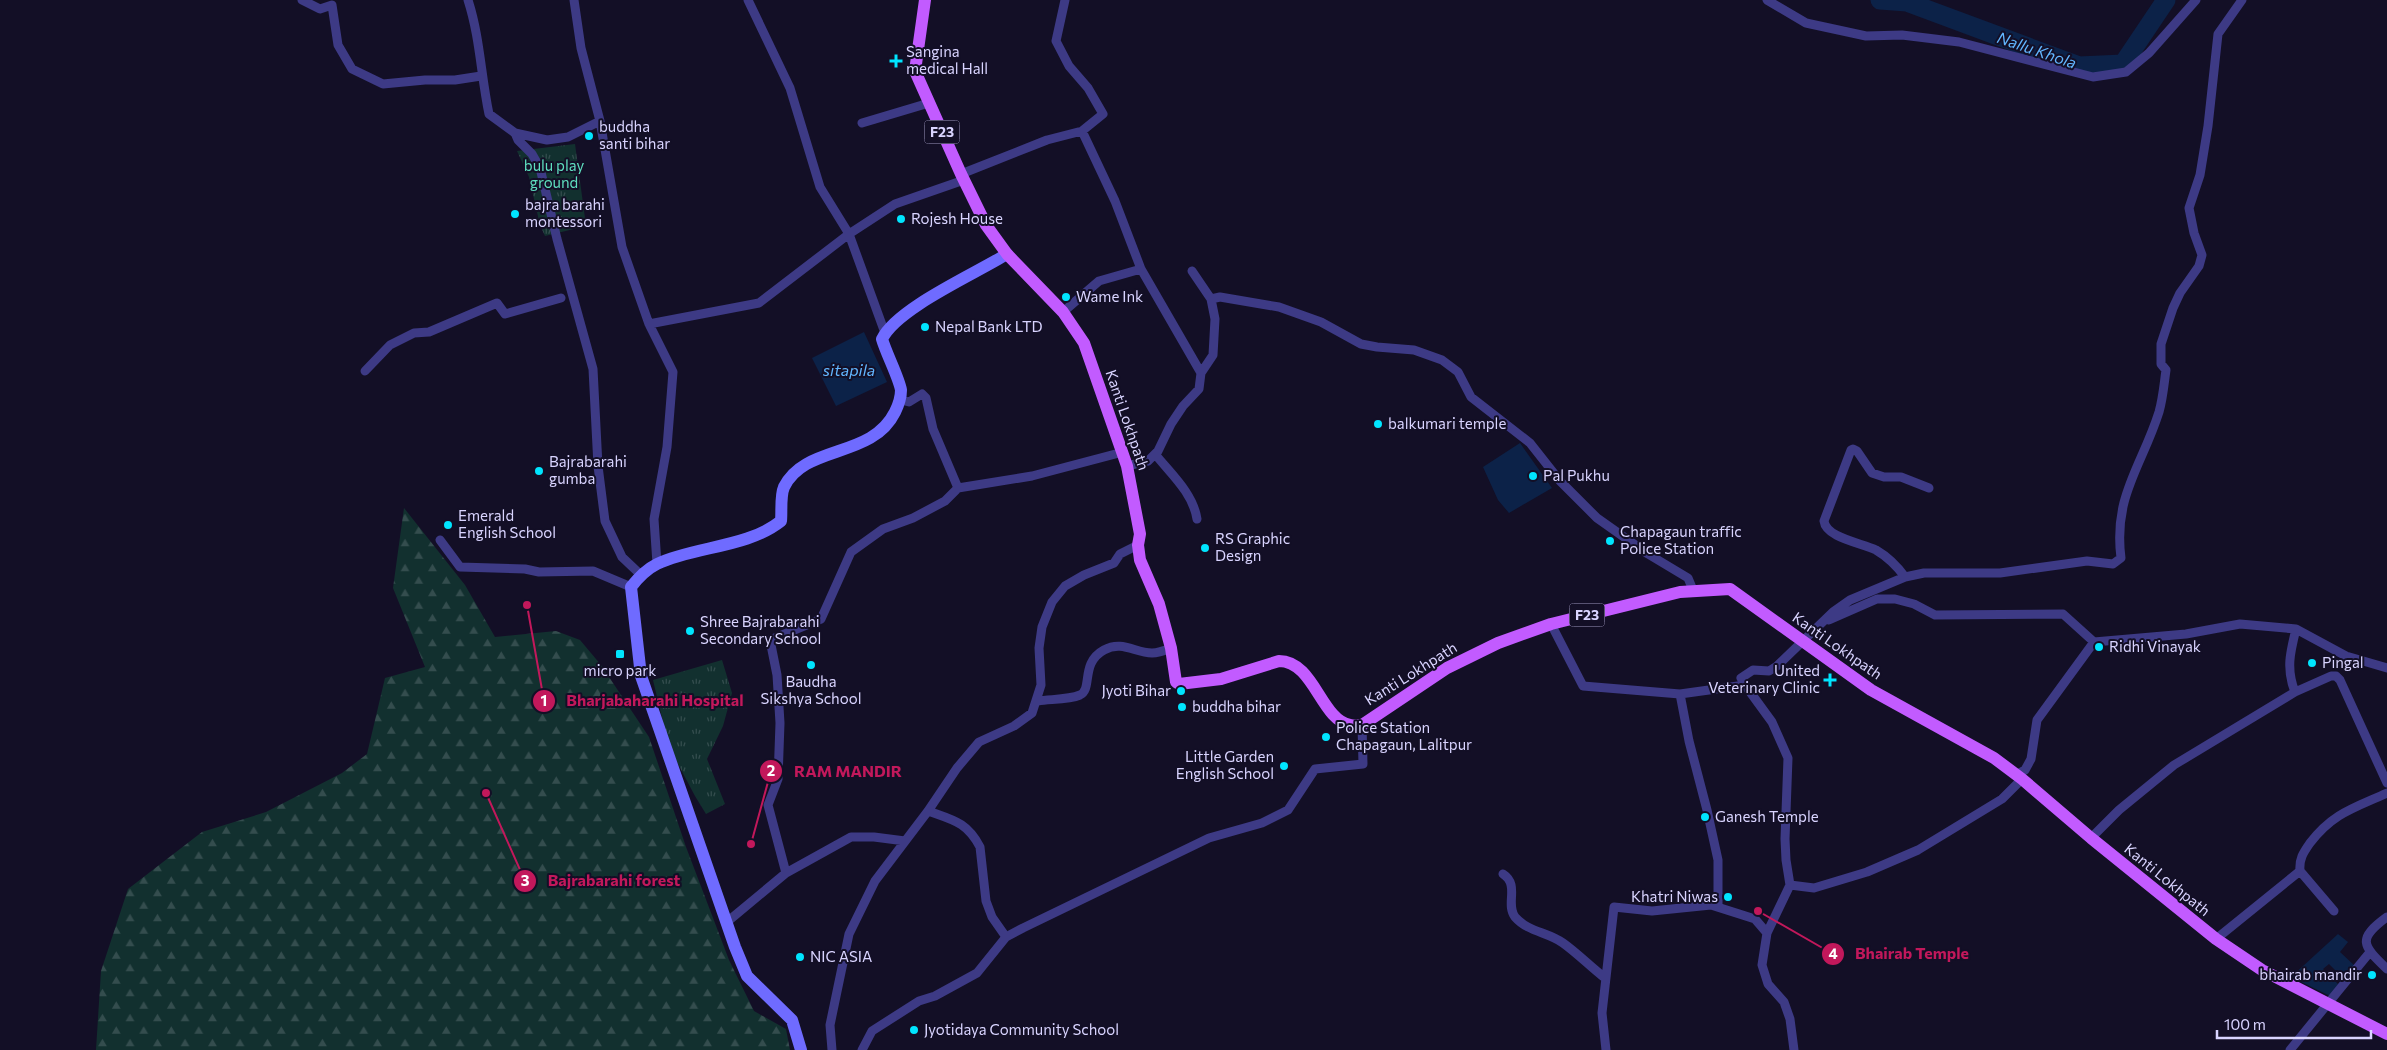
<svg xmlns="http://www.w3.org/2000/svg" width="2387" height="1050" font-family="Commissioner,sans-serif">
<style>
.forest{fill:url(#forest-firs)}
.park{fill:url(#park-tufts)}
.water{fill:#0c2248;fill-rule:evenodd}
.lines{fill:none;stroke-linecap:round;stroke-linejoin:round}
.river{stroke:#0c2248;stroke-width:19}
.street{stroke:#3d3a85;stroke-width:9}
.secondary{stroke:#6f6bff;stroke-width:12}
.primary{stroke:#c25bff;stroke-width:12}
.poi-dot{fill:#00e5ff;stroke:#130f26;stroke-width:2}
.labels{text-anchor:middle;stroke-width:4;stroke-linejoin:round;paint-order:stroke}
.shield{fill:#130f26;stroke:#9e99be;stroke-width:1}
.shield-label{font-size:14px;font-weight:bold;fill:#d9d4ff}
.poi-label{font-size:15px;fill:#d9d4ff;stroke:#130f26;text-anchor:start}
.park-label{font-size:15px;fill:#5fe0c0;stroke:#130f26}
.street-label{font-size:15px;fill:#d9d4ff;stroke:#130f26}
.water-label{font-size:16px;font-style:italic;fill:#62b6ff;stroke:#130f26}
.leader{fill:none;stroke:#c2185b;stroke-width:2}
.callout-dot{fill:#c2185b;stroke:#130f26;stroke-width:2}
.mark-label{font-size:15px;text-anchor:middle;font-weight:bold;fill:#fff}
.callout-label{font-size:16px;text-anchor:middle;font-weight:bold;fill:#c2185b;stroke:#130f26;stroke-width:4;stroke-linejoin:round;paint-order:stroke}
</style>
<defs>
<pattern id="forest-firs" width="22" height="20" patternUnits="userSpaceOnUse" patternTransform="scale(1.25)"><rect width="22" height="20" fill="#12302f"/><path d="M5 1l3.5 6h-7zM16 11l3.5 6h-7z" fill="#344d4e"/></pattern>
<pattern id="park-tufts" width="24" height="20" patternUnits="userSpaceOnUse" patternTransform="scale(1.25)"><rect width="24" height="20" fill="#12302f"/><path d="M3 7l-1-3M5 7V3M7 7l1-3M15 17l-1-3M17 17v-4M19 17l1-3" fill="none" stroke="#344d4e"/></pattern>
</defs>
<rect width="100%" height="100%" fill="#130f26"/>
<path class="forest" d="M 404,508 L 465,585 L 495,637 L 556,631 L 580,640 L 601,665 L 649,737 L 686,847 L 729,960 L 754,1011 L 786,1029 L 790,1050 L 96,1050 L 101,971 L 128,889 L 202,832 L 266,812 L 342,773 L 367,754 L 385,678 L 425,667 L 393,588 Z"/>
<path class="park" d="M 575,144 L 586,226 L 545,236 L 540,225 L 529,177 L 517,151 Z
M 722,660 L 732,693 L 723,726 L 707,759 L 725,804 L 706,814 L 695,796 L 669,747 L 653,680 Z"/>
<path class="water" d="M 864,332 L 887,382 L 836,406 L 812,358 Z
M 1520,443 L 1552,488 L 1509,513 L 1498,500 L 1483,467 Z
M 2338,934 L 2348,942 L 2340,952 L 2355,966 L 2330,996 L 2291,977 ZM 2329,964 L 2343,978 L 2338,984 L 2323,969 Z"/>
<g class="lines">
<path class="river" d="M 1880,0 L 1907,2 L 2079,66 L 2123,64 L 2166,0"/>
<path class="street" d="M 302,0 L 320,9 L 332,5 L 338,45 L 352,69 L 383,84 L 425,80 L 455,80 L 481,76
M 468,0 C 480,37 481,76 489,114 L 515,133 L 518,140 L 532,154 L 540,168 L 557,239 L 593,369 L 598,466 L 605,521 L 622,557 L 641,575
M 574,0 L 581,48 L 600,121
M 748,0 L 790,88 L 820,187 L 849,234 L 885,333
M 1767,0 L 1806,23 L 1866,36 L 1902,35 L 1959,42 L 2093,77 L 2126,72 L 2149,53 L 2196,0
M 862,123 L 929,103
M 515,133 L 547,140 L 568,137 L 600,121 L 622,247 L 649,324 L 673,372 L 667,447 L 654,519 L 657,564
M 961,174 L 1047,140 L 1082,131 L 1103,114 L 1088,88 L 1069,66 L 1056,41 L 1065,0
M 1141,269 L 1201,373
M 1211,299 L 1220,297 L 1279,307 L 1321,322 L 1361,344 L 1377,347 L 1414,350 L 1442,360 L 1458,372 L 1471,397 L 1530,443 L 1560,481 L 1597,518 L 1648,554 L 1688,578 L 1693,590
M 1063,312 L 1099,281 L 1141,269 L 1115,201 L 1082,131
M 649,324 L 759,303 L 849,234 L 895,204 L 964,180
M 365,371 L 390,345 L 414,333 L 429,332 L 497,303 L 505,314 L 561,298
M 901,400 L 909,402 L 922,394 L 926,398 L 933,429 L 958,488
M 1155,454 C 1171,474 1193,493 1197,519
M 1127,466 L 1148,461 L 1158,451 L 1171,424 L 1183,406 L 1199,389 L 1201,373 L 1213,355 L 1215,319 L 1211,299 L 1192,271
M 440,540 L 460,567 L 525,569 L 539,572 L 593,571 L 631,587
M 1905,577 C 1897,566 1888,557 1876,550 C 1862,543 1826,538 1824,521 L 1851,450 L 1853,449 L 1857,451 L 1872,473 L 1884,477 L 1901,477 L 1929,488
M 1829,620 L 1877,599 L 1895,599 L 1914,604 L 1935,615 L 2063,614 L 2094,642 L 2037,720 L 2031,759 L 2025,770 L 2016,775
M 1551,624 L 1583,686 L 1680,694 L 1689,741 L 1707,810 L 1718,860 L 1718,907
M 2094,642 L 2186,634 L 2240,624 L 2296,629 L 2346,656 L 2387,668
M 1745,685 L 1741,678 L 1753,670 L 1769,671 L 1777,666 L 1833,612 L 1850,600 L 1905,577 L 1924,573 L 2000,573 L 2087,561 L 2113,564 L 2121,558 C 2113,496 2142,466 2159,412 C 2163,398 2164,384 2166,370 L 2161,364 L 2161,344 L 2173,308 L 2180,293 L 2199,266 L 2202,255 L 2194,233 L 2189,208 L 2200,175 L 2208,126 L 2218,34 L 2242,0
M 2295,692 C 2286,669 2290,653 2296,629
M 1680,694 L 1745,685 L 1772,722 L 1788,758 L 1785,839 L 1786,860 L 1790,885
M 1038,701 C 1050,699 1068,700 1080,695 C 1093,689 1080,663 1104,650 C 1122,640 1135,653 1152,653 C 1158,653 1166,650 1171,648
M 928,811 C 953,820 967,822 980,847 L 986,901 L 992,917 L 1006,937
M 2091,838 L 2119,810 L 2174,765 L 2295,692 L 2331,676 L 2336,676 L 2340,680 L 2387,783
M 2300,871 L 2334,911
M 786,873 L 768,805 L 778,779 L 780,723 L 777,675 L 770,640 L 821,619 L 851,552 L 883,529 L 913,518 L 945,501 L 958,488 L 1032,476 L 1123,452
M 1503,874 C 1520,885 1505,904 1515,917 C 1528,932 1548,932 1563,943 C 1577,953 1591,967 1605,978
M 2387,917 C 2357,939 2362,945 2387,969
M 727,922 L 786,873 L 851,837 L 874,837 L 905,841
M 1767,933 L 1790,885 L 1814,888 L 1867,872 L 1918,850 L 2002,799 L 2022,779
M 2216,939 L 2300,871 C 2299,859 2303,853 2310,843 C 2333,813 2354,808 2387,793
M 832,1050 L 830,1025 L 849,934 L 875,881 L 928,811 L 957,768 L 979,742 L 1014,726 L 1032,713 L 1041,685 L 1039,648 L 1042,627 L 1052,602 L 1065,586 L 1084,575 L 1114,563 L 1120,554 L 1138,545
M 862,1050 L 872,1031 L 919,1001 L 935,996 L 977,973 L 1006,937 L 1023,928 L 1209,838 L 1262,823 L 1288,810 L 1315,769 L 1363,764 L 1362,725
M 1606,1050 L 1602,1013 L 1614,907 L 1652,911 L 1711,905 L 1755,919 L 1767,933 L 1762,965 L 1768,984 L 1784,1002 L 1790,1019 L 1794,1050
M 2290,1050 L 2370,952"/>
<path class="secondary" d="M 801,1050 L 792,1020 L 747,976 L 735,947 L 641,676 L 631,587 C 638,578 647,569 657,564 C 695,546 747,548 781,521 C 782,511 780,496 784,487 C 805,444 872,459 895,412 C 899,404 901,398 901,390 C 899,378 886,353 882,339 C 897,308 975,274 1007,254"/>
<path class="primary" d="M 925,0 L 915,71 L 961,174 L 986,225 L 1007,254 L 1063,312 L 1084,343 L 1127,466 L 1140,534 L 1138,545 L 1140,560 L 1159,604 L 1171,648 L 1176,682 L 1179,684 L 1221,679 L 1279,661 C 1314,661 1321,720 1350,725 C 1353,726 1358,725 1362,725 L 1447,668 L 1498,643 L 1551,624 L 1680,592 L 1730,589 L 1871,690 L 1994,758 L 2022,779 L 2091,838 L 2216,939 L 2262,970 L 2387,1034"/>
</g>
<g class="poi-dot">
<path d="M893.5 53.5h5v5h5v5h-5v5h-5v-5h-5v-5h5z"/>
<circle cx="589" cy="136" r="5"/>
<circle cx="515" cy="214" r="5"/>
<circle cx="901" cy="219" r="5"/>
<circle cx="1066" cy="297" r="5"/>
<circle cx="925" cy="327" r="5"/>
<circle cx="1378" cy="424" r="5"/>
<circle cx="539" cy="471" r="5"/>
<circle cx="1533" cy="476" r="5"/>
<circle cx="448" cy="525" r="5"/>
<circle cx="1610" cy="541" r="5"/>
<circle cx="1205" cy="548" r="5"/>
<circle cx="690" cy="631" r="5"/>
<circle cx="2099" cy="647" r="5"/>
<rect x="615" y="649" width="10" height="10" rx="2.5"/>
<circle cx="2312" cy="663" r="5"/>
<circle cx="811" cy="665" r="5"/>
<path d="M1827.5 672.5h5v5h5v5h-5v5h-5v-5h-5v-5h5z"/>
<circle cx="1181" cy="691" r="5"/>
<circle cx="1182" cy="707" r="5"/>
<circle cx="1326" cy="737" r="5"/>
<circle cx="1284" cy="766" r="5"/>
<circle cx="1705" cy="817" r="5"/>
<circle cx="1728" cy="897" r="5"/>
<circle cx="800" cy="957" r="5"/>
<circle cx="2372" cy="975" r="5"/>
<circle cx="914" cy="1030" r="5"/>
</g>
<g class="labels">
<g class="shield">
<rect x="924.5" y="120.5" width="35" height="23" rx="4"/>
<rect x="1569.5" y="603.5" width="35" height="23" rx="4"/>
</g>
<g class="shield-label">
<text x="942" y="137">F23</text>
<text x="1587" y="620">F23</text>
</g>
<g class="poi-label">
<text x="906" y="57">Sangina<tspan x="906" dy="17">medical Hall</tspan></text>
<text x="599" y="132">buddha<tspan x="599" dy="17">santi bihar</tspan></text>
<text x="525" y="210">bajra barahi<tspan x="525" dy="17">montessori</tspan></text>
<text x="911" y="224">Rojesh House</text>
<text x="1076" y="302">Wame Ink</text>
<text x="935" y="332">Nepal Bank LTD</text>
<text x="1388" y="429">balkumari temple</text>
<text x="549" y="467">Bajrabarahi<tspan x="549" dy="17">gumba</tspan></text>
<text x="1543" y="481">Pal Pukhu</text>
<text x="458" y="521">Emerald<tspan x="458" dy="17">English School</tspan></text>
<text x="1620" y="537">Chapagaun traffic<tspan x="1620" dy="17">Police Station</tspan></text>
<text x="1215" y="544">RS Graphic<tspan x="1215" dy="17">Design</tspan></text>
<text x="700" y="627">Shree Bajrabarahi<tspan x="700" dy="17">Secondary School</tspan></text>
<text x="2109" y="652">Ridhi Vinayak</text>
<text x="2322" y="668">Pingal</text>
<text x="620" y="676" text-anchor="middle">micro park</text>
<text x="1820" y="676" text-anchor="end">United<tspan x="1820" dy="17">Veterinary Clinic</tspan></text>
<text x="811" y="687" text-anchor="middle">Baudha<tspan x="811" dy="17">Sikshya School</tspan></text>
<text x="1171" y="696" text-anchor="end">Jyoti Bihar</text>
<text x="1192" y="712">buddha bihar</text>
<text x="1336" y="733">Police Station<tspan x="1336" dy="17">Chapagaun, Lalitpur</tspan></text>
<text x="1274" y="762" text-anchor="end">Little Garden<tspan x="1274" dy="17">English School</tspan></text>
<text x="1715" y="822">Ganesh Temple</text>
<text x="1718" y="902" text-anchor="end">Khatri Niwas</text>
<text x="810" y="962">NIC ASIA</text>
<text x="2362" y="980" text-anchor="end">bhairab mandir</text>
<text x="924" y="1035">Jyotidaya Community School</text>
</g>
<g class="park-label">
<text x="554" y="171">bulu play<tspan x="554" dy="17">ground</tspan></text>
</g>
<g class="street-label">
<text transform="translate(1127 420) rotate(71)" y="5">Kanti Lokhpath</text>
<text transform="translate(1837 646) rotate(35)" y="5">Kanti Lokhpath</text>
<text transform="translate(1411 674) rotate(-32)" y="5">Kanti Lokhpath</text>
<text transform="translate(2167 880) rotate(39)" y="5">Kanti Lokhpath</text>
</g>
<g class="water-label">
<text transform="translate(2037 50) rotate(19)" y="6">Nallu Khola</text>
<text x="849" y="376">sitapila</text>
</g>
</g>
<path class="leader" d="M527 605L544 701M751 844L771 771M486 793L525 881M1758 911L1833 954"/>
<g class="callout-dot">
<circle cx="527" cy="605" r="5"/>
<circle cx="751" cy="844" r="5"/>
<circle cx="486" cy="793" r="5"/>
<circle cx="1758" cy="911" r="5"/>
<circle cx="544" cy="701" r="12"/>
<circle cx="771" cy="771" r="12"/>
<circle cx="525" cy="881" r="12"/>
<circle cx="1833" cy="954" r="12"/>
</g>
<g class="mark-label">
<text x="544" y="706">1</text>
<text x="771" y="776">2</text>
<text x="525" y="886">3</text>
<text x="1833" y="959">4</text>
</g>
<g class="callout-label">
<text x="655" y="706">Bharjabaharahi Hospital</text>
<text x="848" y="777">RAM MANDIR</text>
<text x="614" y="886">Bajrabarahi forest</text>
<text x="1912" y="959">Bhairab Temple</text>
</g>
<path d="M2217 1030v8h154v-8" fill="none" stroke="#d9d4ff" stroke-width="2.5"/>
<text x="2224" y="1030" font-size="15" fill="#d9d4ff" stroke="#130f26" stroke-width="4" paint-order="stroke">100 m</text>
</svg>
